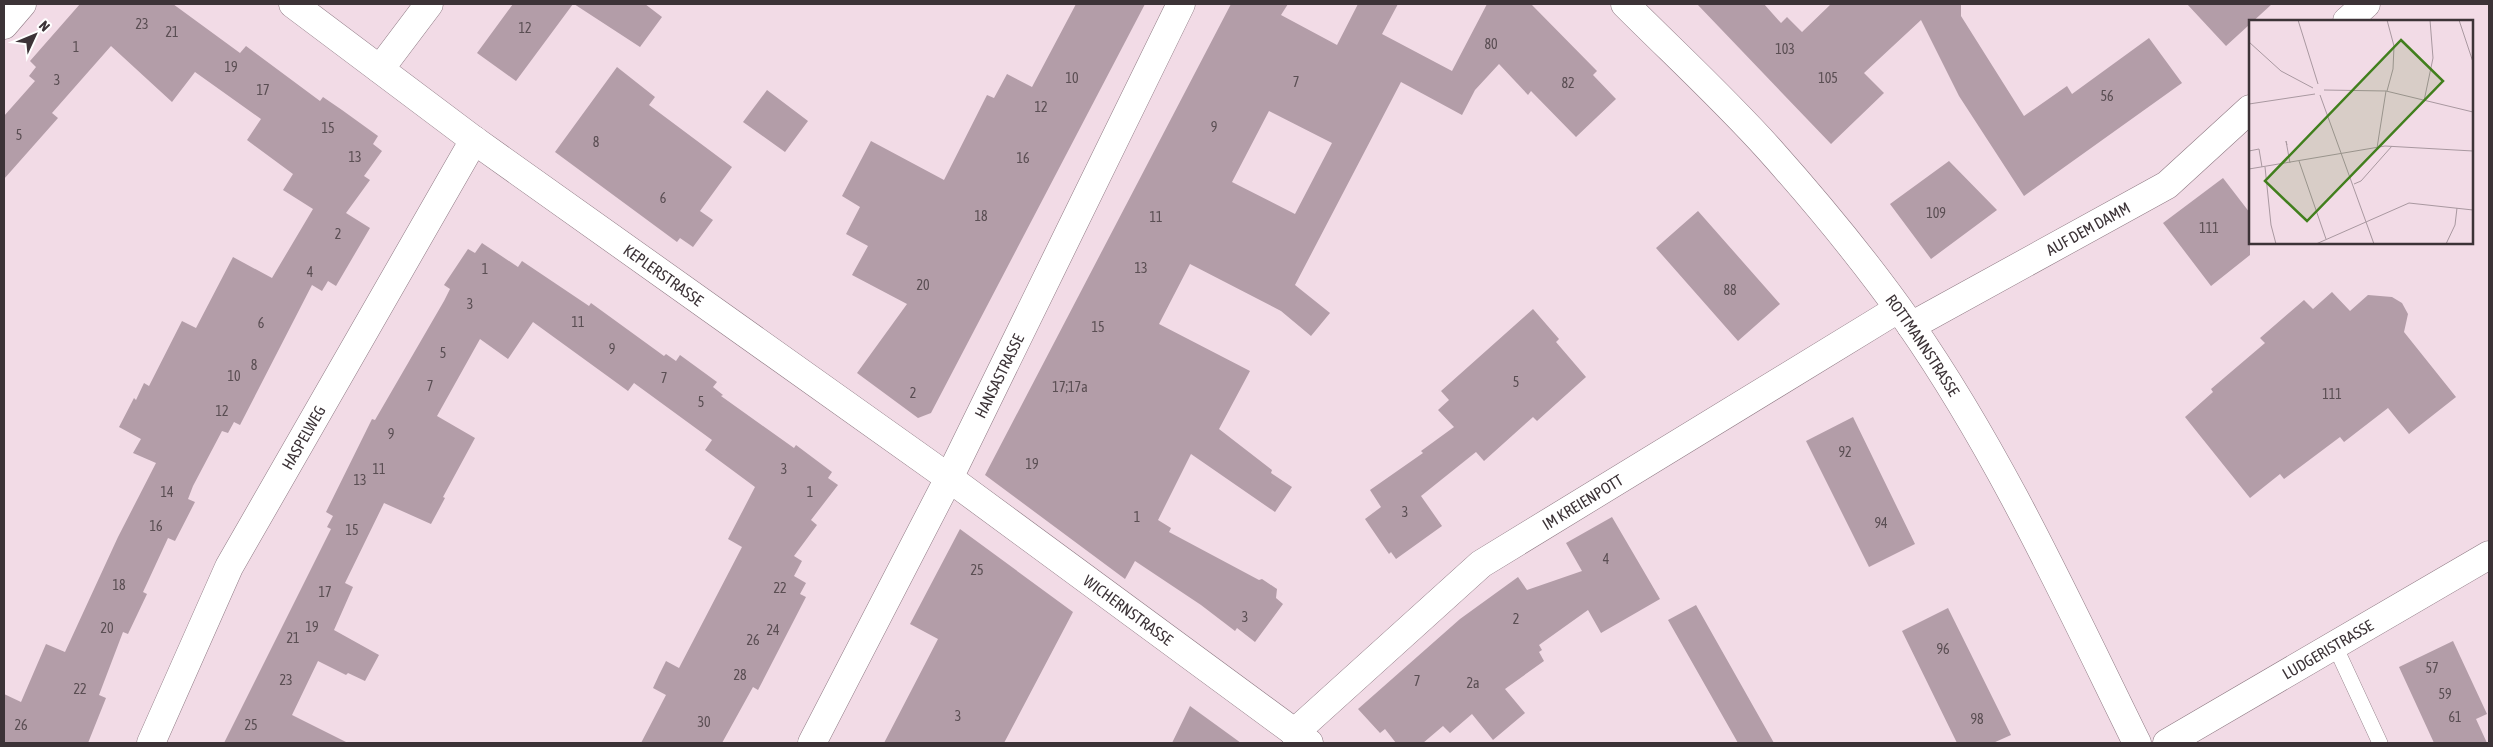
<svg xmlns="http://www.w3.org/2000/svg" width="2493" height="747" font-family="'Asap Condensed',sans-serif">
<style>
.building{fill:#b39da8;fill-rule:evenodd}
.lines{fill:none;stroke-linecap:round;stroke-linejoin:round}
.service-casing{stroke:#8e7983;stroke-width:16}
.minor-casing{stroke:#8e7983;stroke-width:29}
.service{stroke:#fff;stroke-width:15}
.minor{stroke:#fff;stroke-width:28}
.labels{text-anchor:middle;stroke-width:4.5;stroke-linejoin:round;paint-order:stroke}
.number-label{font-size:14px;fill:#5a4e53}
.street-label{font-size:16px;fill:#3c3337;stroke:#fff}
.inset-road{fill:none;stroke:#a998a0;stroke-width:1}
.view{fill:#417f1d;fill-opacity:0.15;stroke:#417f1d;stroke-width:2.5}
.inset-edge{fill:none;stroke:#3c3337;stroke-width:2.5}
</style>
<rect width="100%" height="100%" fill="#f2dbe6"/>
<path class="building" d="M 80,4 L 173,4 L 240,53 L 246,46 L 320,101 L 323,97 L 342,110 L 378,136 L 373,144 L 382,151 L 364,176 L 370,180 L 346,213 L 370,228 L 336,286 L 328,281 L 322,291 L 312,285 L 240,425 L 234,422 L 228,433 L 222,431 L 193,486 L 188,499 L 195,502 L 175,541 L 168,538 L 143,592 L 147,594 L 128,634 L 123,632 L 99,695 L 106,698 L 88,743 L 4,743 L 4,694 L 21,702 L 46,644 L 65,652 L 118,537 L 156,463 L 133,453 L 141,439 L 119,427 L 134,398 L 136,400 L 144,383 L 149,386 L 182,321 L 196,328 L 233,257 L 272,278 L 313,209 L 283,190 L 293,174 L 247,140 L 261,119 L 195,72 L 172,102 L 111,46 L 52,113 L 58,118 L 4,179 L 4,116 L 35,81 L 29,76 L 36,67 L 30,61 Z
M 513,4 L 573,4 L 516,81 L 477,53 Z
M 574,4 L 645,4 L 662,17 L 640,47 Z
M 1076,4 L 1145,4 L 931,413 L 918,418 L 857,373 L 907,304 L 852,275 L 868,246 L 846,234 L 860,207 L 842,196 L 871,141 L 944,180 L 987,95 L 994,98 L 1007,74 L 1032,87 Z
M 1231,4 L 1288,4 L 1281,15 L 1337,45 L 1358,4 L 1398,4 L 1382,34 L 1452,71 L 1487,4 L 1531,4 L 1597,71 L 1593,75 L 1616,99 L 1576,137 L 1531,91 L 1528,95 L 1499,64 L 1475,90 L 1462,115 L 1401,82 L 1295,285 L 1330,313 L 1311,336 L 1281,311 L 1190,264 L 1159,324 L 1250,371 L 1219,429 L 1272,470 L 1271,473 L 1292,487 L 1275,512 L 1191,454 L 1158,520 L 1171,528 L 1169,532 L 1259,580 L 1262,579 L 1277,589 L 1276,598 L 1283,604 L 1255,642 L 1237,628 L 1235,631 L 1201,605 L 1135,561 L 1125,579 L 985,475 ZM 1269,111 L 1332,143 L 1295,214 L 1232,182 Z
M 1697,4 L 1764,4 L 1781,23 L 1787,17 L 1802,32 L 1831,4 L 1961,4 L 1961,16 L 2024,116 L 2067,86 L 2072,94 L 2149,38 L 2182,83 L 2024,196 L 1959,96 L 1921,20 L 1864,73 L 1884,93 L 1831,144 Z
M 2187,4 L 2272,4 L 2226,46 Z
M 617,67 L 655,97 L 649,105 L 732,167 L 700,211 L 713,220 L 693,247 L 680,238 L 677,242 L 555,152 Z
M 767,90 L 808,121 L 785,152 L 743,122 Z
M 1949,161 L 1997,210 L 1931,259 L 1890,204 Z
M 2223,178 L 2250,213 L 2250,255 L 2211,286 L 2163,223 Z
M 1698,211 L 1780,304 L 1738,341 L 1656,248 Z
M 482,243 L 518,267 L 522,261 L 589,306 L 591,303 L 664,356 L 666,354 L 676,361 L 680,355 L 717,382 L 713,387 L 723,395 L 721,396 L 794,448 L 796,445 L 832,472 L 828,478 L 838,485 L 811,520 L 817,525 L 794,556 L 802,561 L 794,576 L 806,583 L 800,594 L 806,597 L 758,690 L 753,687 L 722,743 L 641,743 L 666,695 L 653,688 L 659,675 L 666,661 L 679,668 L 742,547 L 728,539 L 755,487 L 705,450 L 712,440 L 634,383 L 628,391 L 533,322 L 508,359 L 480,339 L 437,416 L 475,438 L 443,497 L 445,498 L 431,524 L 384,503 L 345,583 L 353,587 L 334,630 L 379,655 L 365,681 L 348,673 L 346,675 L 318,661 L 292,715 L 348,743 L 224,743 L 331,529 L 327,527 L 333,516 L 326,512 L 372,419 L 375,420 L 444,301 L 450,289 L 444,285 L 468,249 L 475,253 Z
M 2332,292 L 2350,311 L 2368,295 L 2392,297 L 2402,303 L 2408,314 L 2404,332 L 2456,397 L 2409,434 L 2388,408 L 2344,442 L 2340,437 L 2284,479 L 2280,474 L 2250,498 L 2185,417 L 2213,392 L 2211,389 L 2265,343 L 2260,338 L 2304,300 L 2313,309 Z
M 1533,309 L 1559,339 L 1556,342 L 1586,377 L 1537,421 L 1533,417 L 1484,461 L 1476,452 L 1421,496 L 1442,526 L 1396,559 L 1391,552 L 1389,554 L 1365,519 L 1381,507 L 1370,490 L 1423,453 L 1421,451 L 1454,427 L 1438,410 L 1449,400 L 1441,391 Z
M 1853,417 L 1915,544 L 1869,567 L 1806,441 Z
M 1612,517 L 1660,599 L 1601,633 L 1588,610 L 1539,645 L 1542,650 L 1539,652 L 1544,661 L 1505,689 L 1525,713 L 1493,740 L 1472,714 L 1450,733 L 1443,726 L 1423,743 L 1396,743 L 1385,729 L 1380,733 L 1358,709 L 1460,619 L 1518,577 L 1527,590 L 1582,571 L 1566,543 Z
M 960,529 L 1073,612 L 1004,743 L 884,743 L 938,639 L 910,624 Z
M 1696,605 L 1774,743 L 1738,743 L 1668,620 Z
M 1948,608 L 2011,735 L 1993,743 L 1957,743 L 1902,631 Z
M 2453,641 L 2487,714 L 2476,719 L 2487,743 L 2434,743 L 2399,667 Z
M 1190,706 L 1241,743 L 1172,743 Z"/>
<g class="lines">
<defs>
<path id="service" d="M 2335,646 L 2380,743"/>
<g id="minor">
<path id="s1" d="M 293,4 L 474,140 L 949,478 L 1309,743"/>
<path id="s2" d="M 1625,4 C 1673,52 1724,99 1769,149 C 1819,205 1866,262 1909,323 C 2000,454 2067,601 2137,743"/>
<path d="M 2347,21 L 2366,4"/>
<path d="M 4,25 L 22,4"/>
<path d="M 380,69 L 429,4"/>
<path id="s3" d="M 1911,326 L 2167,185 L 2250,109"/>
<path id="s4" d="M 1294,733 L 1481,564 L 1898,309"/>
<path id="s5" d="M 151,743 L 229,567 L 474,140"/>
<path id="s6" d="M 812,743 L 949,478 L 1181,4"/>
<path id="s7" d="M 2167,743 L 2489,555"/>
</g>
</defs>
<use href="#service" class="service-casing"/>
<use href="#minor" class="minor-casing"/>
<use href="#service" class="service"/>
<use href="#minor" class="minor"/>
</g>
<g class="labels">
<g class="number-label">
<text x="142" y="29">23</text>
<text x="525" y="33">12</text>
<text x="172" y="37">21</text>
<text x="1491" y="49">80</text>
<text x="76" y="52">1</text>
<text x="1785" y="54">103</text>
<text x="231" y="72">19</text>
<text x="1072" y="83">10</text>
<text x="1828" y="83">105</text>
<text x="57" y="85">3</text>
<text x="1296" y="87">7</text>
<text x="1568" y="88">82</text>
<text x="263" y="95">17</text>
<text x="2107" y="101">56</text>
<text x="1041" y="112">12</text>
<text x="1214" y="132">9</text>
<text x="328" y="133">15</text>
<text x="19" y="140">5</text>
<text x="596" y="147">8</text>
<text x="355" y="162">13</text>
<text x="1023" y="163">16</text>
<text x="663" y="203">6</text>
<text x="1936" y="218">109</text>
<text x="981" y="221">18</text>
<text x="1156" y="222">11</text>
<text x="2209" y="233">111</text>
<text x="338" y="239">2</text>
<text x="1141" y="273">13</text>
<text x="485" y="274">1</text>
<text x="310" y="277">4</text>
<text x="923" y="290">20</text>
<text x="1730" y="295">88</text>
<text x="470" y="309">3</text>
<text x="578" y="327">11</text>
<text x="261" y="328">6</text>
<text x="1098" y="332">15</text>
<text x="612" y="354">9</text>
<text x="443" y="358">5</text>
<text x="254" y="370">8</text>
<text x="234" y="381">10</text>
<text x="664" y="383">7</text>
<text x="1516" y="387">5</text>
<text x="430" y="391">7</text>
<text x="1070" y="392">17;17a</text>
<text x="913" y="398">2</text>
<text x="2332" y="399">111</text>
<text x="701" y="407">5</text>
<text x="222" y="416">12</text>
<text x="391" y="439">9</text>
<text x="1845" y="457">92</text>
<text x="1032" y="469">19</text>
<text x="379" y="474">11</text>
<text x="784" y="474">3</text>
<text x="360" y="485">13</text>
<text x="167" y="497">14</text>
<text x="810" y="497">1</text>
<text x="1405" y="517">3</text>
<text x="1137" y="522">1</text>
<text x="1881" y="528">94</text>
<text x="156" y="531">16</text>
<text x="352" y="535">15</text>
<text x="1606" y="564">4</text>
<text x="977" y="575">25</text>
<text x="119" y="590">18</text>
<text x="780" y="593">22</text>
<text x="325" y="597">17</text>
<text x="1245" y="622">3</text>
<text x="1516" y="624">2</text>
<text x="312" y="632">19</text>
<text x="107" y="633">20</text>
<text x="773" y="635">24</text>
<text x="293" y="643">21</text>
<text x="753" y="645">26</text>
<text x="1943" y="654">96</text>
<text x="2432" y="673">57</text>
<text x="740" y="680">28</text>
<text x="286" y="685">23</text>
<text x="1417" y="686">7</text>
<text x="1473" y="688">2a</text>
<text x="80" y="694">22</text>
<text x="2445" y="699">59</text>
<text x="958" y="721">3</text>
<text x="2455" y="722">61</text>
<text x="1977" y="724">98</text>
<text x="704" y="727">30</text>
<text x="21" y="730">26</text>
<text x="251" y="730">25</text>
</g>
<g class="street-label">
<text dy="6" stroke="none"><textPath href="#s3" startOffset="202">AUF DEM DAMM</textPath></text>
<text dy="6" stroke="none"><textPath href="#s1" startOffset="459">KEPLERSTRASSE</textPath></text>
<text dy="6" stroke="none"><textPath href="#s2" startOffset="454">ROTTMANNSTRASSE</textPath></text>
<text dy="6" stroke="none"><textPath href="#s6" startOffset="412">HANSASTRASSE</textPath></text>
<text dy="6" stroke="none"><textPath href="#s5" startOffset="342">HASPELWEG</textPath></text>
<text dy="6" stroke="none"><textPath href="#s4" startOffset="371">IM KREIENPOTT</textPath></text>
<text dy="6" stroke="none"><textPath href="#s1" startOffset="1032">WICHERNSTRASSE</textPath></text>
<text dy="6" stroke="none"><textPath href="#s7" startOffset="186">LUDGERISTRASSE</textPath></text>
</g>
</g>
<g transform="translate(2249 20)">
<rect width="224" height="224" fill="#f2dbe6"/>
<path class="inset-road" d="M 49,0 L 69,64M 138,0 L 145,26 L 144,49 L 138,71M 210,0 L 224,42M 0,22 L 32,51 L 64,68M 75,70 L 137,71 L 224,92M 71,75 L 125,224M 175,81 L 184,38 L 181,0M 0,84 L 66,74M 38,125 L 37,121 L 41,143M 128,128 L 137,71M 0,131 L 10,129 L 13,147M 50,141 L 77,219M 16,147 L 22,205 L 27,224M 0,149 L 136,126 L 224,131M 105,164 L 112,161 L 143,126M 67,224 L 160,183 L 224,190M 197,224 L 206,205 L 208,188"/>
<path class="view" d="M 152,20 L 194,61 L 58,201 L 16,161 Z"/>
<rect width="224" height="224" class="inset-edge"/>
</g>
<rect width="2493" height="747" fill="none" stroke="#3c3337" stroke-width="10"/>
<g transform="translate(35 35) rotate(46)" stroke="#ffffff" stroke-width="4" paint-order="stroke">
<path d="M0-4L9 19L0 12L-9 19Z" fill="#3c3337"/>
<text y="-8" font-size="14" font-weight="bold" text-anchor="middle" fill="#3c3337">N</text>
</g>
</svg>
